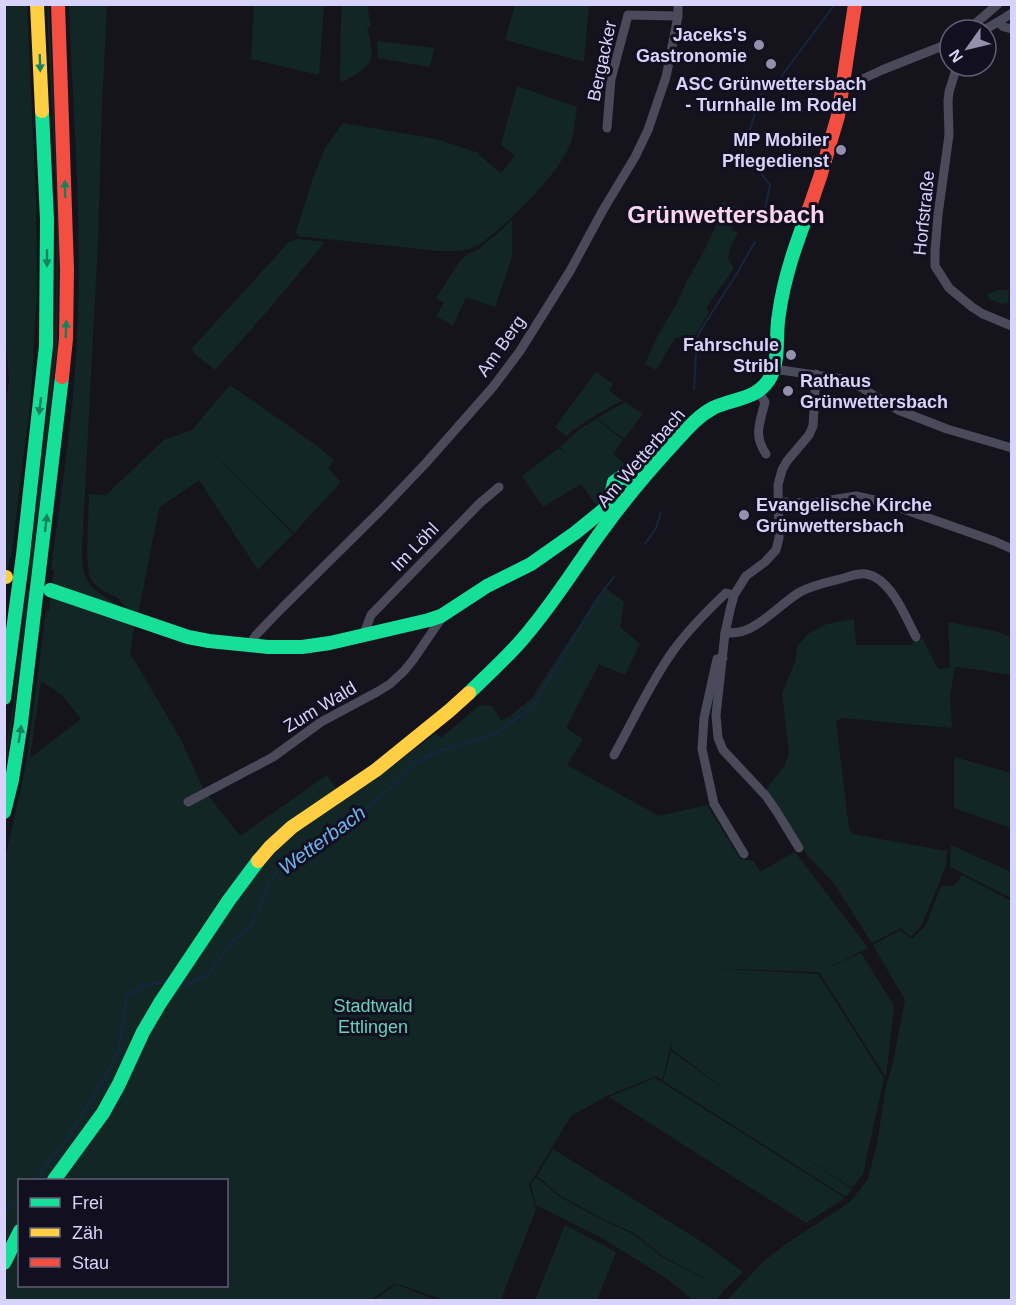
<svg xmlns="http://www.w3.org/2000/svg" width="1016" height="1305" viewBox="0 0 1016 1305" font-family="Helvetica,sans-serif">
  <rect width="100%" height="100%" fill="#15141c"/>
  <g fill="#132626" fill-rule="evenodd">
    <path d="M49,4L59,236L57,352L31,578L28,577L55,344L56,298L57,213L48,32L47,5Z"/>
    <path d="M4,5H27L36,201L37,289L31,396L11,558L9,559L8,572L4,571V419L9,380L4,320Z"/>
    <path d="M69,5H107L102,105L98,241L83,528C83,546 77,575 94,589C100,594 107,598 114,603L115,606L52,584L54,570L51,569C61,492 74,415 77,338C83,227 73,115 69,5Z"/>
    <path d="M254,5H324L319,75L251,59Z"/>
    <path d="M342,5H367L371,26L367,28C377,62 373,64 343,82L340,80L341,19Z"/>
    <path d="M581,5H589L584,62L505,40L515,5Z"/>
    <path d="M377,41L434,48L430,67L378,58Z"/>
    <path d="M517,86L577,107C575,117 575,128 572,139C564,170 506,226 479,245C466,252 453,251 439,251L298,236L296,232L313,178L325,148L343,123L436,139L479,153V155L501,173L515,156L501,145Z"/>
    <path d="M722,202L737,207L731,230L738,233L730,248L728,259L734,268L706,308L709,312L694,338H675L656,370L645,364L657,337L676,305L687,281L705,249L721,216Z"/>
    <path d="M512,220V257L495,307L466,297L453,326L436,316L444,303L436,298L460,261L468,254L476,251L498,233Z"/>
    <path d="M298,239L325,242L269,309L215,370L194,353L192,349L194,346L289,242Z"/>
    <path d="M999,290H1009L1008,303L1001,304L989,299L988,294Z"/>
    <path d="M596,372L613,384L609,390L622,401C602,411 583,422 566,436L555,427Z"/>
    <path d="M230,385L316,445L334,460L328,468L341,482L294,533L193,432L293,534L258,570L199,480L159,508L138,615L128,611L118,598L105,592L94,584L89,575L87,551L89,494L106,495L164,440L192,430Z"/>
    <path d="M625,402L643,414L624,439L597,418Z"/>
    <path d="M597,419L623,440L613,454L626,465L624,471L612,475C606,487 607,498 599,509L581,484L543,507L522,476L559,448L567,454L560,447L582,427L589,432L583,427Z"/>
    <path d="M604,587L624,602L620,627L640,644L625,675L599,664L566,728L583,739L567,765L659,816L707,805L740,859L754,861L760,872L795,852L868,948L820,972L861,953L894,1006L886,1077L819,972L706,968L818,974L884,1078L863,1174L852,1188L773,1137L852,1189L846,1197L663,1081L671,1051L738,1099L671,1049L674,1033L662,1080L656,1076L607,1096L571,1116L529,1185L536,1209L517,1259H512L516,1260L501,1300H444L395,1283L371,1300H5V859L26,764L46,611H49L51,596L135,622L130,653L180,738L204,790L240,836L327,775L343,798L373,780L435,734L441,738L480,705L492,706L501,721L509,716L521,725L510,716L531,699ZM41,681L62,695L81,719L30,758ZM20,1180H226V1286H20Z"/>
    <path d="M27,590H30L11,730L5,770V756L13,704Z"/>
    <path d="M854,619L856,645H913V642L923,639L938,669L950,668L948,622L995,631L1011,637V675L958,667H955L950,695L952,728L843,718L836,721L849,829L853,834L947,851L946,866L921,926L911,937L901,928L872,943L833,882L807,855L779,807L765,791L785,765L789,753L782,693L795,662L797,647L809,633L827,624Z"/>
    <path d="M954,757L1011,773V828L954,808Z"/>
    <path d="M951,845L1011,872V898L950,867Z"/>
    <path d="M962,875L1011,901V1300H727L764,1261L786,1244L850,1202L868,1179L877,1144L886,1087L893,1062L905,1000L873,945L900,930L912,939L926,925L941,886H954Z"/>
    <path d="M655,1078L845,1198L806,1223L609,1097Z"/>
    <path d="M553,1149L702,1242L743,1272L725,1289L716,1300H693L666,1278L602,1238L536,1205L531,1185L536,1177L560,1197L604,1221L633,1234L662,1257L725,1289L663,1256L634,1233L605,1220L561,1196L537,1176Z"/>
    <path d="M565,1225L616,1252L597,1300H535Z"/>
    <path d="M396,1284L435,1300H374Z"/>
  </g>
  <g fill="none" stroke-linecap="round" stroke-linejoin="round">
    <g stroke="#152640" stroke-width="2">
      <path d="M764,214L770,185L747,155L745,145L761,94L768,87L778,81L835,4"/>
      <path d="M694,389L697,338L702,328L736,275L755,242"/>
      <path d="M645,544L656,528L661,512"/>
      <path d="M179,985L189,984L209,974L232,941L250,927L262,902L267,887L275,874L291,862L310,854L359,813L391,788L415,763L436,752L499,732L533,706L597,599L614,577"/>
      <path d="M35,1180L69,1135L103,1081L119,1049L127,996C141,985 149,981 168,984"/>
      <path d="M4,1213L20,1198"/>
    </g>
    <g stroke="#4a4a5b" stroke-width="9">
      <path d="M998,22L1004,27L1012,29"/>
      <path d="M968,30L998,4"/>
      <path d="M984,30L998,22L1012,13"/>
      <path d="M957,66L949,92L948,101L949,135L938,215L935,251V266L949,288L972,307L983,314L1012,326"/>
      <path d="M844,82L852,84L882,70L950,43"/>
      <path d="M607,128L611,79L628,15L678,16"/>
      <path d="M774,369L849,380L898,410L947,429L1012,448"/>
      <path d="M758,391L765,402C760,423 753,435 766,454"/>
      <path d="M778,502L812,503L856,496L883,502L994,541L1012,549"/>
      <path d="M725,633C731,633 738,633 743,631C761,626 783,602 800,592C813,585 829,582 844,578C851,576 858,573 866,574C891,578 906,618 916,637"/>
      <path d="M363,636L371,615L480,503L499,487"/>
      <path d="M249,645L256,635L282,608L383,508L425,464L493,387L520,351L570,271L603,210L635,157L648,130L666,77L678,16V4"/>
      <path d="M723,658L717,659L704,718L702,749L714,804L744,854"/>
      <path d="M614,755C633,721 650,683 673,651C688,630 707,611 726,593L734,595"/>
      <path d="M188,802L273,757L321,722L377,692L390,684L404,671L413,660L443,616"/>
      <path d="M799,848L777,812L766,796L723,750L718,738L716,715L725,633L730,610L734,595L746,576L765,562L776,550L779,538L778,485L782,470L787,461L809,435L813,426L816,374"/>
    </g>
    <g stroke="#16e098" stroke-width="14">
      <path d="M50,590L188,637L209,641L268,647H302L330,643L429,620L441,616L487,586L531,564L575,533L607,507L609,504L614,482L623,476L637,484"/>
      <path d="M469,693C488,674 509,656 526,635C556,600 579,561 606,525C628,495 651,468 676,441C687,429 698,416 713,408C733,398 759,400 771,376C780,357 775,335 779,314C784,277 796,244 809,209"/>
      <path d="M4,698L23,555L46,346L47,220L42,111"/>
      <path d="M4,812L12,780L21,723L62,377"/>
      <path d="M54,1180L103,1113L119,1084L143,1032L160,1003L229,900L258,861"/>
      <path d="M4,1263L20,1231"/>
    </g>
    <g stroke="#ffcf43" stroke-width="14">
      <path d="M37,4L42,111"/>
      <path d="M4,577H6"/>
      <path d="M258,861L270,847L292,827L376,770L449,711L469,693"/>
    </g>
    <g stroke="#f24e42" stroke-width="14">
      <path d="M58,4L67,269L66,339L62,377"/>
      <path d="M809,209L820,177L838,116L855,4"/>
    </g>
  </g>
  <defs><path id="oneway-solid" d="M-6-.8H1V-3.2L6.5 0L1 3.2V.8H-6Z" transform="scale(1.5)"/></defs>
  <g fill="#148262">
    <use href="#oneway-solid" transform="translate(40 63) rotate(88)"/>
    <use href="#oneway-solid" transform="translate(65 189) rotate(-91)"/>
    <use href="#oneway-solid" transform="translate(47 258) rotate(90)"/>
    <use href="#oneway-solid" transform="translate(66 329) rotate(-88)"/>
    <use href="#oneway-solid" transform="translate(40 406) rotate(97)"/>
    <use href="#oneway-solid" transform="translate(46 523) rotate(-83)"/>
    <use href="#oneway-solid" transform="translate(20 734) rotate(-81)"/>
  </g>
  <g fill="#9390ac" stroke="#121020" stroke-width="2">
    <circle cx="759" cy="45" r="6"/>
    <circle cx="771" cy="64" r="6"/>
    <circle cx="841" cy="150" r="6"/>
    <circle cx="791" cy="355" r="6"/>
    <circle cx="788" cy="391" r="6"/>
    <circle cx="744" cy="515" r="6"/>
  </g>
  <g text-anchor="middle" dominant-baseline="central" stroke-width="6" stroke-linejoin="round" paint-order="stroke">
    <g font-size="18" font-weight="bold" fill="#d7d3fa" stroke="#121020" text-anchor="end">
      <text x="747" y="35">Jaceks's<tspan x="747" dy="21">Gastronomie</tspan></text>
      <text x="771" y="84" text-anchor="middle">ASC Grünwettersbach<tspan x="771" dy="21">- Turnhalle Im Rodel</tspan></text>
      <text x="829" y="140">MP Mobiler<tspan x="829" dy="21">Pflegedienst</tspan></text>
      <text x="779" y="345">Fahrschule<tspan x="779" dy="21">Stribl</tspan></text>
      <text x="800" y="381" text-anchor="start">Rathaus<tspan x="800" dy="21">Grünwettersbach</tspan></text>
      <text x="756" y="505" text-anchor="start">Evangelische Kirche<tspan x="756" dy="21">Grünwettersbach</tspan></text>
    </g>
    <g font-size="18" fill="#d7d3fa" stroke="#121020">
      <text transform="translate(602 61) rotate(-78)">Bergacker</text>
      <text transform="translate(924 213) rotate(-84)">Horfstraße</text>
      <text transform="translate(501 346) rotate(-55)">Am Berg</text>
      <text transform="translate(641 458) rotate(-49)">Am Wetterbach</text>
      <text transform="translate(415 547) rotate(-46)">Im Löhl</text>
      <text transform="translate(320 707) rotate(-31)">Zum Wald</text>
    </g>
    <g font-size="18" fill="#68d1b5" stroke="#121020">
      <text x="373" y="1006">Stadtwald<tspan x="373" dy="21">Ettlingen</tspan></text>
    </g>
    <g font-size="20" font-style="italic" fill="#6db5ee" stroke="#121020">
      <text transform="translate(322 840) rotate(-36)">Wetterbach</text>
    </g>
    <g font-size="24" font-weight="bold" fill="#fad5ee" stroke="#121020">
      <text x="726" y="214">Grünwettersbach</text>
    </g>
  </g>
  <rect width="1016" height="1305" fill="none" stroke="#d7d3fa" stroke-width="12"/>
  <rect x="18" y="1179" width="210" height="108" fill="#121020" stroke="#615e77" stroke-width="1.5"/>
  <rect x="30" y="1198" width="30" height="9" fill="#16e098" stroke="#615e77" stroke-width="1.5"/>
  <text x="72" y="1209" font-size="18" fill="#d7d3fa">Frei</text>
  <rect x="30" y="1228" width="30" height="9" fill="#ffcf43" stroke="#615e77" stroke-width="1.5"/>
  <text x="72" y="1239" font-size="18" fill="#d7d3fa">Zäh</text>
  <rect x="30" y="1258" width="30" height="9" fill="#f24e42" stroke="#615e77" stroke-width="1.5"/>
  <text x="72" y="1269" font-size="18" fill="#d7d3fa">Stau</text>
  <g transform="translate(968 48) rotate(236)"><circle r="28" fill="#121020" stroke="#615e77" stroke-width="1.5"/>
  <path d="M0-4.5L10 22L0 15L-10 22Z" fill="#9390ac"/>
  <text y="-9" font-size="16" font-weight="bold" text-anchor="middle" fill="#d7d3fa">N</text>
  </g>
</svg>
